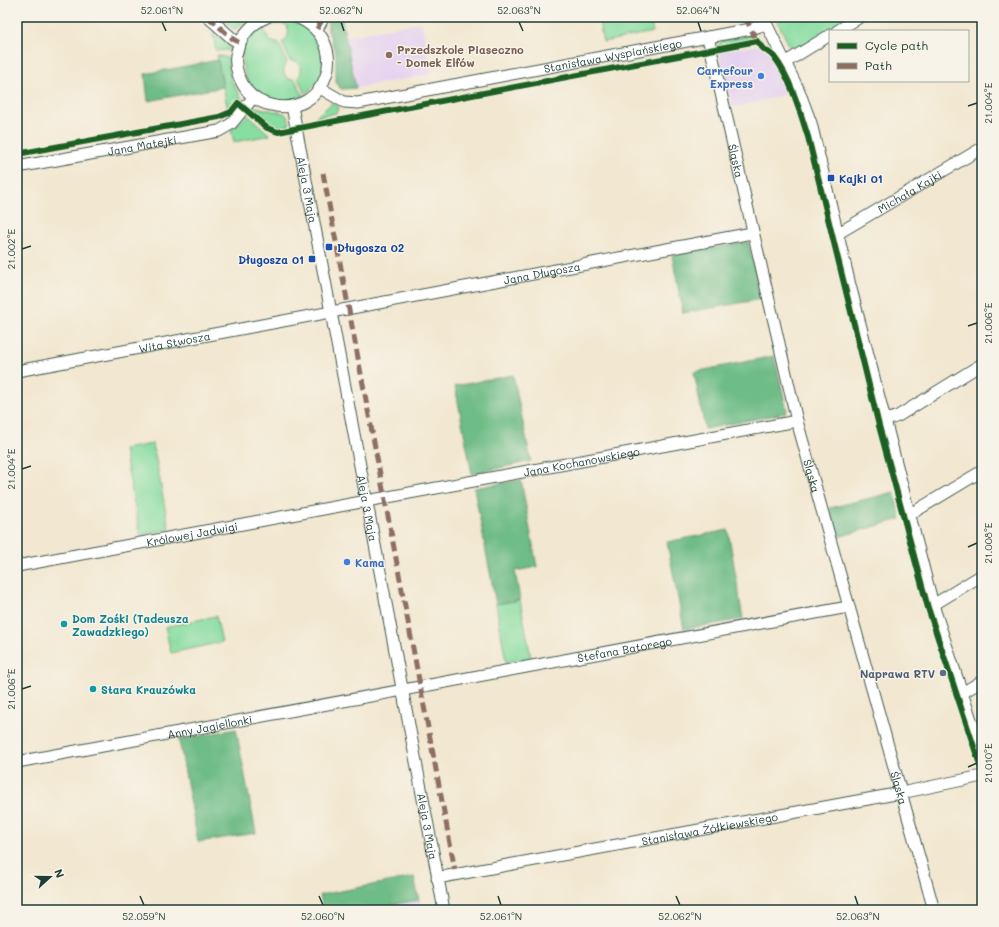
<svg xmlns="http://www.w3.org/2000/svg" width="999" height="927" viewBox="0 0 999 927" font-family="Mali,sans-serif">
  <rect width="100%" height="100%" fill="#f7f3e8"/>
  <filter id="ink" filterUnits="userSpaceOnUse"><feTurbulence type="fractalNoise" baseFrequency=".025" numOctaves="2"/><feDisplacementMap in="SourceGraphic" scale="8" xChannelSelector="R" yChannelSelector="G"/><feConvolveMatrix kernelMatrix="1 2 1 2 8 2 1 2 1" color-interpolation-filters="sRGB"/></filter>
  <filter id="wash" filterUnits="userSpaceOnUse"><feTurbulence type="fractalNoise" baseFrequency=".012" numOctaves="4" result="noise"/><feDisplacementMap in="SourceGraphic" scale="16" xChannelSelector="R" yChannelSelector="G"/><feGaussianBlur stdDeviation="0.9" result="paint"/><feColorMatrix in="noise" values="0 0 0 0 0 0 0 0 0 0 0 0 0 0 0 0 0 1.4 0 .05"/><feComposite in="paint" operator="in"/></filter>
  <g filter="url(#wash)">
    <rect width="100%" height="100%" fill="#f2e7d0"/>
    <g fill="#e6d2f0">
      <path d="M421,22L432,74L356,88L346,37Z"/>
      <path d="M758,46L770,53L779,65L791,93L732,108L719,51Z"/>
      <path d="M419,900L420,910H390V905Z"/>
    </g>
    <g fill="#88dda0" stroke="#548d6a">
      <path d="M227,17H250L234,30L227,23Z"/>
      <path d="M598,17H650L653,32L603,42Z"/>
      <path d="M775,17H852L798,51H792Z"/>
      <path d="M274,20C279,20 285,19 290,20C313,24 330,53 321,75C318,83 312,89 305,94L298,78L301,73V66L296,61H290L282,43C289,38 290,31 286,24C278,24 270,23 264,30L270,41L279,44L287,62L284,67V74L289,79H295L303,96C294,99 285,102 275,101C241,94 230,45 260,26C264,23 270,22 274,20Z"/>
      <path d="M213,33L228,43L230,50L216,51Z"/>
      <path d="M751,35L752,40L716,47L723,40Z"/>
      <path d="M217,55L228,58C230,65 228,73 232,81C235,89 241,93 242,102L229,116Z"/>
      <path d="M332,103L339,107L336,113L315,118Z"/>
      <path d="M255,107L284,113L288,117L290,125L271,128L252,109Z"/>
      <path d="M249,116L270,135L234,142L231,129C239,126 242,118 249,116Z"/>
      <path d="M153,444L169,529L140,535L124,449Z"/>
      <path d="M520,600L531,658L506,662L496,604Z"/>
      <path d="M216,616L222,642L171,653L165,627Z"/>
    </g>
    <g fill="#6ebc86" stroke="#467c5d">
      <path d="M331,17H341L356,88L341,89L336,83V54L328,30V22Z"/>
      <path d="M218,60L223,87L148,101L145,74Z"/>
      <path d="M748,242L762,299L683,313L672,255Z"/>
      <path d="M774,356L787,411L785,413L705,429L694,372Z"/>
      <path d="M513,375L531,461L472,474L455,386Z"/>
      <path d="M521,480L537,567L515,571L520,600L496,604L474,488Z"/>
      <path d="M894,492L901,519L838,537L830,508Z"/>
      <path d="M728,530L743,619L684,629L667,542Z"/>
      <path d="M236,729L256,833L198,842L179,740Z"/>
      <path d="M414,877L419,900L390,905V910H323L320,895Z"/>
    </g>
  </g>
  <g filter="url(#ink)">
    <g fill="none" stroke-linecap="round" stroke-linejoin="round">
      <defs>
        <g id="street">
          <path d="M208,17L233,39L240,43"/>
          <path d="M267,17C250,24 240,37 236,55C234,68 240,82 248,92C254,99 262,103 271,105C327,119 354,40 296,17"/>
          <path d="M763,17L799,91L811,123L850,285L933,605L982,753"/>
          <path d="M317,29L324,17"/>
          <path d="M837,31L860,17"/>
          <path id="s1" d="M708,37L797,421L934,910"/>
          <path d="M786,62L830,35"/>
          <path id="s2" d="M320,88L344,102L358,103L751,29L766,24"/>
          <path id="s3" d="M292,106L444,910"/>
          <path id="s4" d="M17,167L219,131L231,124L253,98"/>
          <path id="s5" d="M837,234L982,148"/>
          <path id="s6" d="M17,371L752,233"/>
          <path d="M884,421L898,416L982,364"/>
          <path d="M909,515L982,471"/>
          <path id="s7" d="M17,566L797,421"/>
          <path d="M933,605L982,575"/>
          <path d="M962,693L982,681"/>
          <path id="s8" d="M17,762L848,607"/>
          <path id="s9" d="M437,878L901,793L982,776"/>
        </g>
      </defs>
      <use href="#street" stroke="#3f564b" stroke-width="13"/>
      <use href="#street" stroke="#fff" stroke-width="11"/>
      <g stroke="#8d6e63" stroke-width="5" stroke-dasharray="10 5" stroke-linecap="butt">
        <path d="M208,17L233,39L240,43"/>
        <path d="M745,17L757,41"/>
        <path d="M317,29L324,17"/>
        <path d="M323,173L455,870"/>
      </g>
      <defs>
        <path id="cycleway" d="M17,154L219,117L231,112L238,103L267,128L278,132L757,41C761,50 770,51 775,58C791,79 800,112 808,137L879,426L928,608L982,771"/>
      </defs>
      <use href="#cycleway" stroke="#f7f3e8" stroke-width="8"/>
      <use href="#cycleway" stroke="#1b5e20" stroke-width="6"/>
    </g>
  </g>
  <path fill="none" stroke="#1f3d34" stroke-width="1.5" d="M162,22L166,31M341,22L344,31M519,22L523,31M698,22L701,31M968,106L977,103M22,249L31,246M968,326L977,323M22,469L31,466M968,547L977,543M22,689L31,686M968,767L977,763M140,896L144,905M319,896L323,905M498,896L501,905M676,896L680,905M855,896L858,905"/>
  <circle fill="#8d6e63" stroke="#f7f3e8" stroke-width="1.5" cx="389" cy="55" r="4"/>
  <g fill="#3f7fe0" stroke="#f7f3e8" stroke-width="1.5">
    <circle cx="761" cy="76" r="4"/>
    <circle cx="347" cy="562" r="4"/>
  </g>
  <g fill="#1a4fb4" stroke="#f7f3e8" stroke-width="1.5">
    <rect x="827" y="174" width="8" height="8" rx="2"/>
    <rect x="325" y="243" width="8" height="8" rx="2"/>
    <rect x="308" y="255" width="8" height="8" rx="2"/>
  </g>
  <g fill="#0f9aa8" stroke="#f7f3e8" stroke-width="1.5">
    <circle cx="64" cy="624" r="4"/>
    <circle cx="93" cy="689" r="4"/>
  </g>
  <circle fill="#5c6f8a" stroke="#f7f3e8" stroke-width="1.5" cx="943" cy="673" r="4"/>
  <g text-anchor="middle" dominant-baseline="central" stroke-width="3" stroke-linejoin="round" paint-order="stroke">
    <g font-size="11" font-weight="bold" fill="#785e54" stroke="#f7f3e8" text-anchor="start">
      <text x="397" y="49">Przedszkole Piaseczno<tspan x="397" dy="13">- Domek Elfów</tspan></text>
    </g>
    <g font-size="11" fill="#1f3d34" stroke="#f7f3e8">
      <text stroke="none"><textPath href="#s2" startOffset="301">Stanisława Wyspiańskiego</textPath></text>
      <text stroke="none"><textPath href="#s4" startOffset="127">Jana Matejki</textPath></text>
      <text stroke="none"><textPath href="#s1" startOffset="127">Śląska</textPath></text>
      <text stroke="none"><textPath href="#s3" startOffset="85">Aleja 3 Maja</textPath></text>
      <text stroke="none"><textPath href="#s5" startOffset="84">Michała Kajki</textPath></text>
      <text stroke="none"><textPath href="#s6" startOffset="534">Jana Długosza</textPath></text>
      <text stroke="none"><textPath href="#s6" startOffset="160">Wita Stwosza</textPath></text>
      <text stroke="none"><textPath href="#s7" startOffset="574">Jana Kochanowskiego</textPath></text>
      <text stroke="none"><textPath href="#s1" startOffset="451">Śląska</textPath></text>
      <text stroke="none"><textPath href="#s3" startOffset="409">Aleja 3 Maja</textPath></text>
      <text stroke="none"><textPath href="#s7" startOffset="178">Królowej Jadwigi</textPath></text>
      <text stroke="none"><textPath href="#s8" startOffset="618">Stefana Batorego</textPath></text>
      <text stroke="none"><textPath href="#s8" startOffset="196">Anny Jagiellonki</textPath></text>
      <text stroke="none"><textPath href="#s1" startOffset="775">Śląska</textPath></text>
      <text stroke="none"><textPath href="#s3" startOffset="733">Aleja 3 Maja</textPath></text>
      <text stroke="none"><textPath href="#s9" startOffset="277">Stanisława Żółkiewskiego</textPath></text>
    </g>
    <g font-size="11" font-weight="bold" fill="#366cbe" stroke="#f7f3e8" text-anchor="end">
      <text x="753" y="70">Carrefour<tspan x="753" dy="13">Express</tspan></text>
      <text x="355" y="562" text-anchor="start">Kama</text>
    </g>
    <g font-size="11" font-weight="bold" fill="#164399" stroke="#f7f3e8" text-anchor="start">
      <text x="839" y="178">Kajki 01</text>
      <text x="337" y="247">Długosza 02</text>
      <text x="304" y="259" text-anchor="end">Długosza 01</text>
    </g>
    <g font-size="11" font-weight="bold" fill="#0d838f" stroke="#f7f3e8" text-anchor="start">
      <text x="72" y="618">Dom Zośki (Tadeusza<tspan x="72" dy="13">Zawadzkiego)</tspan></text>
      <text x="101" y="689">Stara Krauzówka</text>
    </g>
    <g font-size="11" font-weight="bold" fill="#4e5e75" stroke="#f7f3e8" text-anchor="end">
      <text x="935" y="673">Naprawa RTV</text>
    </g>
  </g>
  <rect width="999" height="927" fill="none" stroke="#f7f3e8" stroke-width="44"/>
  <rect x="829" y="30" width="140" height="52" fill="#f7f3e8" stroke="#a1aaa0"/>
  <rect x="837" y="43" width="20" height="6" fill="#1b5e20" stroke="#a1aaa0"/>
  <text x="865" y="50" font-size="12" fill="#1f3d34">Cycle path</text>
  <rect x="837" y="63" width="20" height="6" fill="#8d6e63" stroke="#a1aaa0"/>
  <text x="865" y="70" font-size="12" fill="#1f3d34">Path</text>
  <g transform="translate(50 877) rotate(69)" stroke="#f7f3e8" stroke-width="3" paint-order="stroke">
  <path d="M0-3L7 15L0 10L-7 15Z" fill="#1f3d34"/>
  <text y="-6" font-size="11" font-weight="bold" text-anchor="middle" fill="#1f3d34">N</text>
  </g>
  <rect x="22" y="22" width="955" height="883" fill="none" stroke="#1f3d34" stroke-width="1.5"/>
  <g font-size="10" text-anchor="middle" fill="#1f3d34">
    <text x="162" y="14">52.061°N</text>
    <text x="341" y="14">52.062°N</text>
    <text x="519" y="14">52.063°N</text>
    <text x="698" y="14">52.064°N</text>
    <text transform="translate(988 103) rotate(-90)" y="4">21.004°E</text>
    <text transform="translate(11 249) rotate(-90)" y="4">21.002°E</text>
    <text transform="translate(988 323) rotate(-90)" y="4">21.006°E</text>
    <text transform="translate(11 469) rotate(-90)" y="4">21.004°E</text>
    <text transform="translate(988 543) rotate(-90)" y="4">21.008°E</text>
    <text transform="translate(11 689) rotate(-90)" y="4">21.006°E</text>
    <text transform="translate(988 763) rotate(-90)" y="4">21.010°E</text>
    <text x="144" y="920">52.059°N</text>
    <text x="323" y="920">52.060°N</text>
    <text x="501" y="920">52.061°N</text>
    <text x="680" y="920">52.062°N</text>
    <text x="858" y="920">52.063°N</text>
  </g>
</svg>
